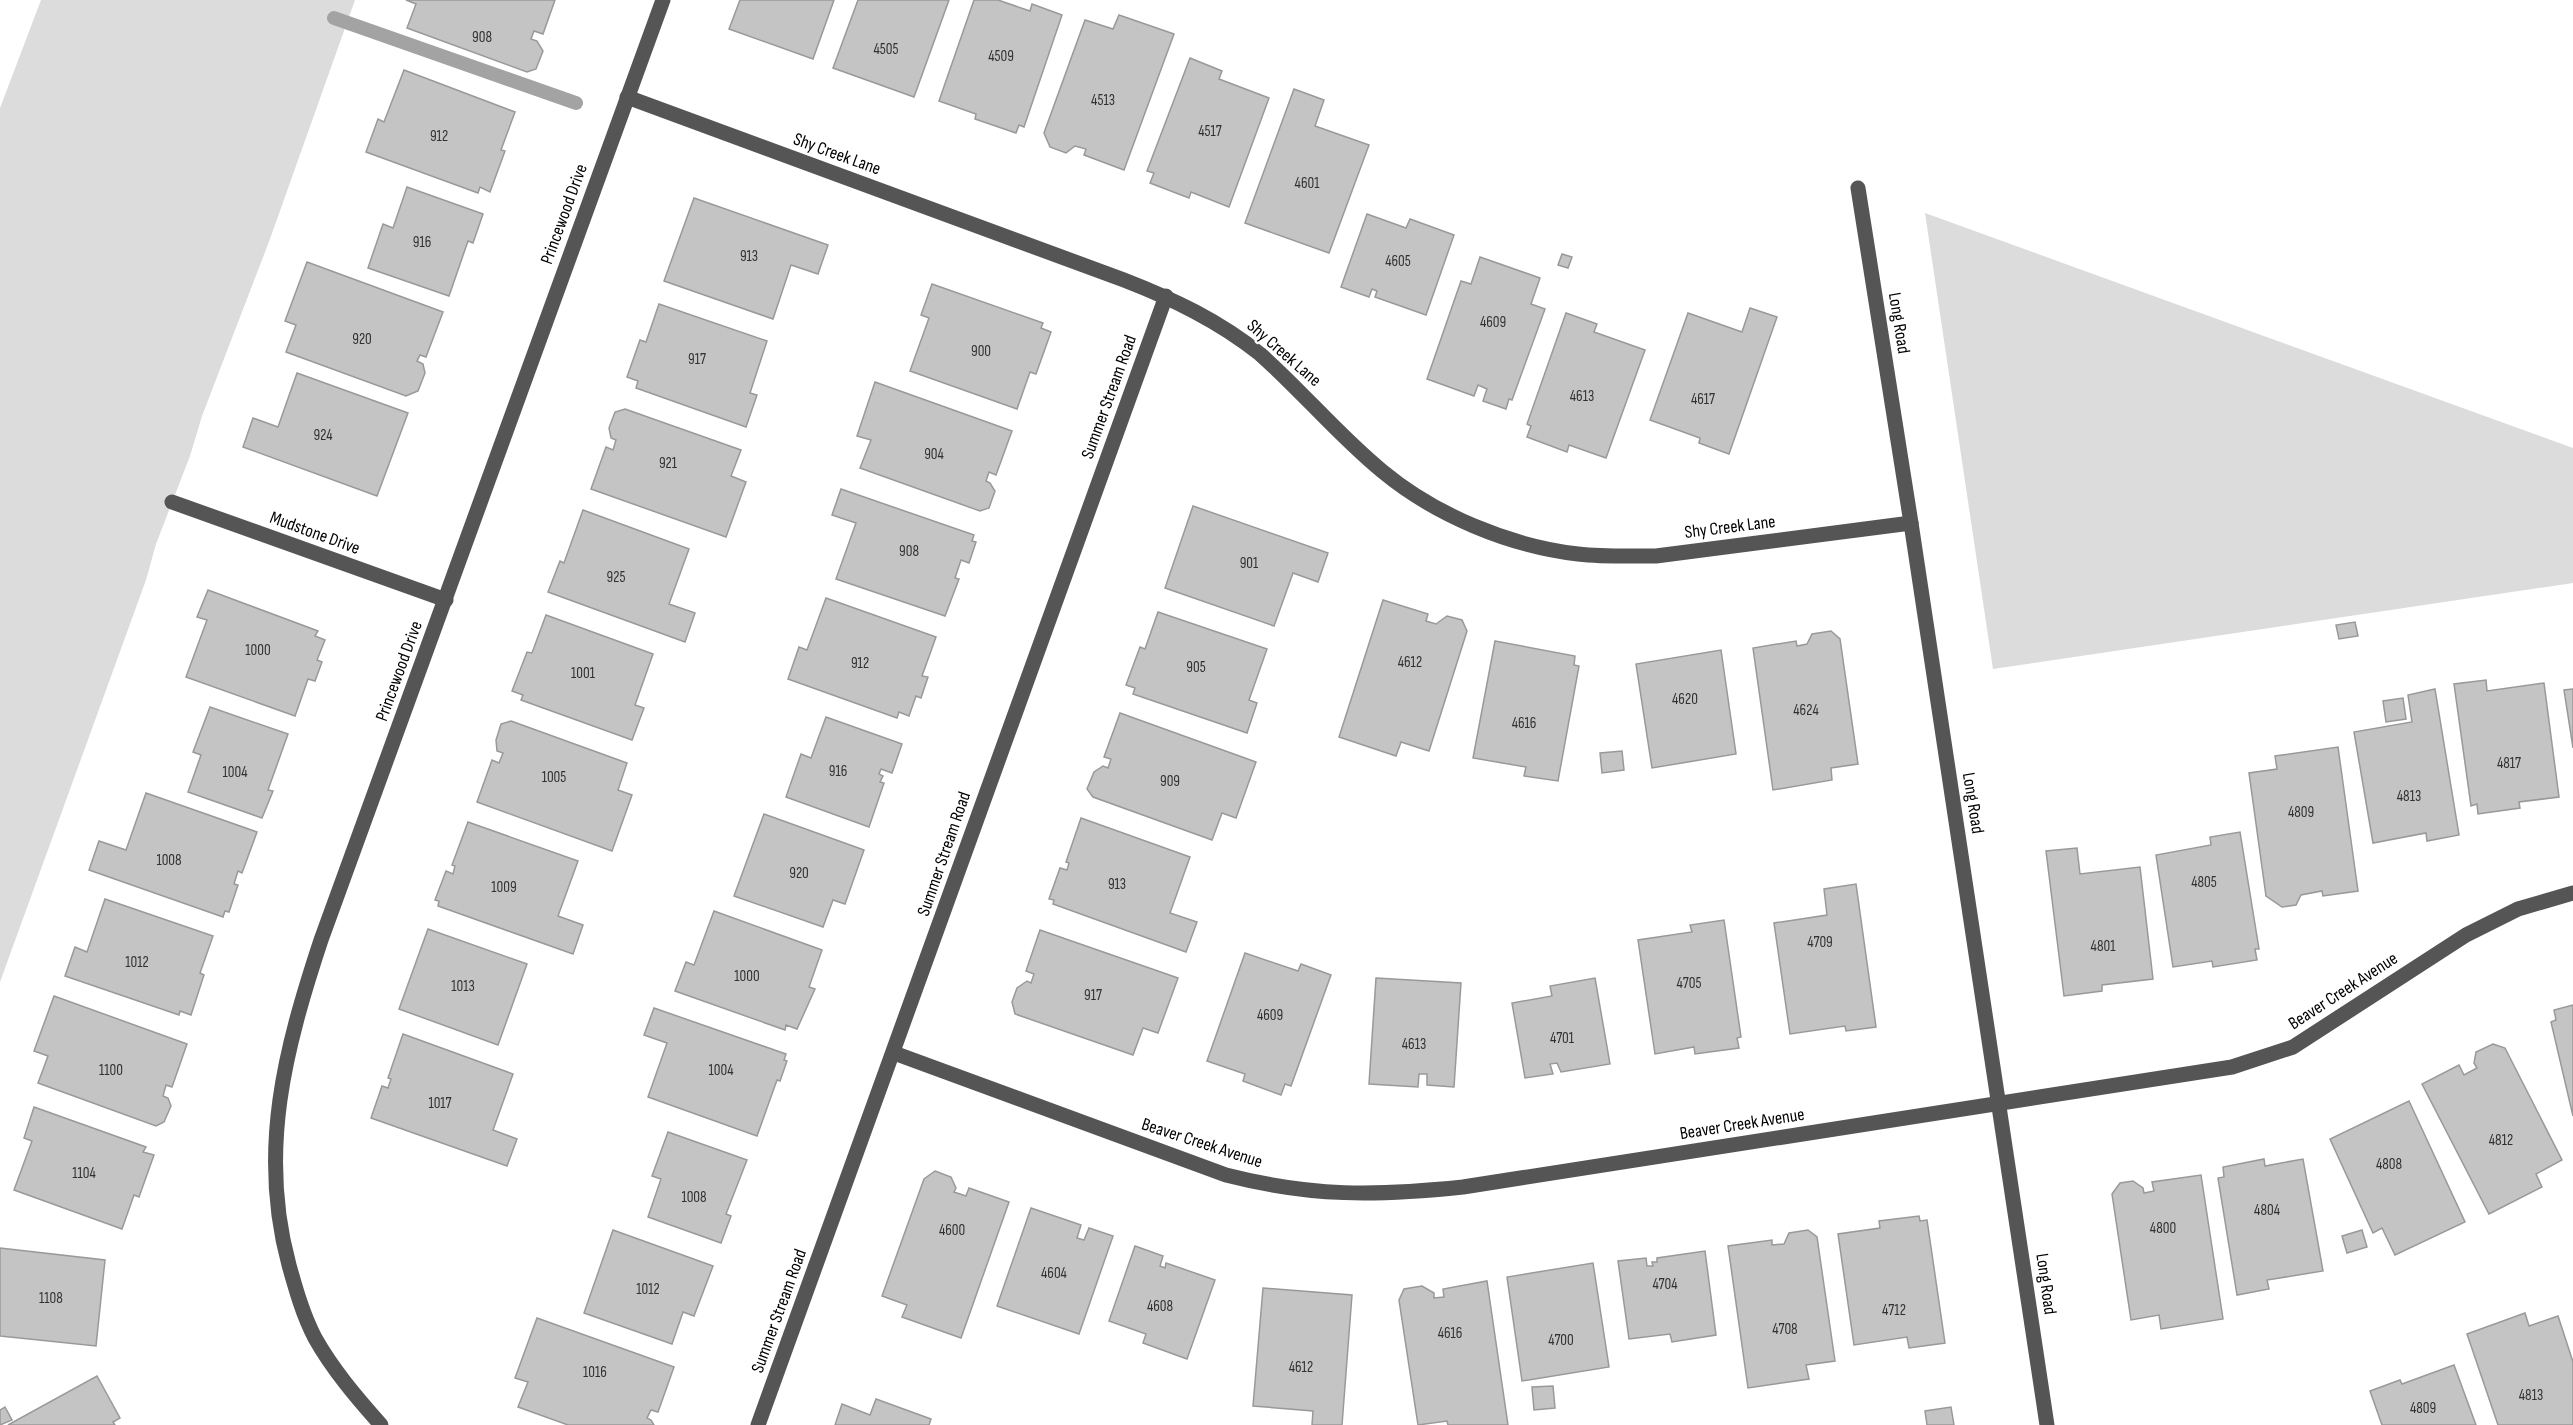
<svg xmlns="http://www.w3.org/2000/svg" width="2573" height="1425" viewBox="0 0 2573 1425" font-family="'Sofia Sans Condensed',sans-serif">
  <rect width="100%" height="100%" fill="#fff"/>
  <g fill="#dcdcdc">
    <path d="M41,0H355L270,239L202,416L190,456L156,544L146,580L0,982V108Z"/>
    <path d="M1925,213L2573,448V583L1993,669Z"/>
  </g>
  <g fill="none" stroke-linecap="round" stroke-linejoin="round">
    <path stroke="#a3a3a3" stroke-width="14" d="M334,18L576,103"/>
  </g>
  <g fill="#c4c4c4" stroke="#999" stroke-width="1.5">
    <path d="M406,0H555L543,34L534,31L531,39L537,41L543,51L536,69L527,72L407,28L416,4Z"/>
    <path d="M740,0H834L813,59L729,29Z"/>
    <path d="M858,0H949L914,97L833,68Z"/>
    <path d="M974,0H998L1030,11L1032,4L1062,15L1024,127L1019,125L1016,133L975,119L976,114L939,101Z"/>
    <path d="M1119,15L1174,34L1124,170L1084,155L1086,149L1075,146L1066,153L1050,147L1044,133L1085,20L1113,29Z"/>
    <path d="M1190,58L1222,71L1219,79L1269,98L1229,207L1191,192L1189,198L1150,183L1154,173L1147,171Z"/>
    <path d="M404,70L515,112L501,150L505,151L490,192L480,187L478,193L366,152L378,119L384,122Z"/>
    <path d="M1294,89L1324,100L1315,126L1369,145L1329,253L1245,223Z"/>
    <path d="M407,187L483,214L473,243L468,241L449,296L368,268L383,224L393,228Z"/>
    <path d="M694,198L828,245L818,274L791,265L773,319L664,281Z"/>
    <path d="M1367,214L1406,228L1410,219L1454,235L1426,315L1375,297L1377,291L1372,289L1369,297L1341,287Z"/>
    <path d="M1562,254L1572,257L1568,268L1558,265Z"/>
    <path d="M1480,257L1540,278L1531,304L1545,309L1512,400L1509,399L1506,409L1483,401L1487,389L1478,385L1474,396L1427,379L1461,281L1471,284Z"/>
    <path d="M307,262L443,312L426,357L420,355L417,361L423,364L425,373L418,391L406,396L286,352L296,325L285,321Z"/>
    <path d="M932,284L1043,323L1041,328L1051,332L1036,374L1030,372L1017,409L910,371L929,318L921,315Z"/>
    <path d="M659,304L767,341L750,393L757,395L746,427L636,388L638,381L627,377L640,340L646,342Z"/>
    <path d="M1750,308L1777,317L1729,454L1699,443L1700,438L1650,420L1688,313L1742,332Z"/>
    <path d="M1566,313L1597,324L1594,332L1645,350L1606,458L1569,445L1567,452L1527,437L1531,426L1527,424Z"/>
    <path d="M297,373L408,413L377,496L243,447L253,418L278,427Z"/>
    <path d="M875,382L1012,431L996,475L989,472L986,481L990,483L995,491L989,508L980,511L860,468L871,440L857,436Z"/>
    <path d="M625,409L741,450L731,476L746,482L726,537L591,489L606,447L613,450L616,440L611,438L609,428L615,412Z"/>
    <path d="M841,489L974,535L972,541L976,542L969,563L961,560L955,578L959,579L945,616L836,579L856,523L832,515Z"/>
    <path d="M1193,506L1328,553L1318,582L1293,573L1274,626L1165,588Z"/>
    <path d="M583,510L689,549L669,604L695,613L685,642L548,592L560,561L564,563Z"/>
    <path d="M208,590L318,631L315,636L325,640L317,660L322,662L315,681L308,679L295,716L186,677L207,620L197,617Z"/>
    <path d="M826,598L936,637L922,676L928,677L921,698L916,696L909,716L899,712L897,718L788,679L799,647L807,650Z"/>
    <path d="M1383,600L1428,614L1426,621L1436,624L1447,616L1462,620L1467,631L1429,751L1401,742L1396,756L1339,737Z"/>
    <path d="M1158,612L1267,649L1249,700L1257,703L1247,733L1133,694L1135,688L1126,685L1140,647L1145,649Z"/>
    <path d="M546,615L653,654L635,705L644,708L632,740L521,700L523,695L512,691L527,652L532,653Z"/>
    <path d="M2355,622L2358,636L2339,639L2336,625Z"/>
    <path d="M1831,631L1840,639L1858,764L1831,768L1832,780L1773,790L1753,648L1796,641L1797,646L1807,644L1812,634Z"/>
    <path d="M1495,641L1575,656L1574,665L1579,666L1558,781L1524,776L1526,767L1473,758Z"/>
    <path d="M1721,650L1736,754L1652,768L1636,664Z"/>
    <path d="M2486,680L2487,691L2544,683L2559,797L2519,802L2520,808L2478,814L2477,804L2471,806L2454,684Z"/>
    <path d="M2435,689L2459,835L2427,841L2426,833L2373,843L2354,732L2412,722L2408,695Z"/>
    <path d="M2573,689V748L2564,690Z"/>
    <path d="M2403,698L2406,719L2386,722L2383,701Z"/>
    <path d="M210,707L288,734L268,790L273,791L262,818L188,792L201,755L193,752Z"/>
    <path d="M1120,713L1256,762L1236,818L1222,813L1212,840L1093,797L1087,789L1094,772L1103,766L1108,768L1111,759L1104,757Z"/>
    <path d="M826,717L902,744L892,773L881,769L879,774L883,776L880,782L884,783L869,827L786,797L801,754L811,758Z"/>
    <path d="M511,721L627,763L618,790L632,795L612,851L477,802L492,760L499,763L503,753L497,751L496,740L501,724Z"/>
    <path d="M2338,747L2358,891L2323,896L2322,891L2301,895L2296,905L2282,907L2266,896L2249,773L2277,769L2275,756Z"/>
    <path d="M1622,751L1624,770L1602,773L1600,753Z"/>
    <path d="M146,793L257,832L242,873L238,871L234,884L238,885L229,912L225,911L223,917L89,870L99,841L126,850Z"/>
    <path d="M764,814L864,850L845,904L833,900L823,927L734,896Z"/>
    <path d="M1081,818L1190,857L1170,913L1197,922L1186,952L1053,904L1054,900L1049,899L1060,868L1067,870L1069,863L1066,862Z"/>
    <path d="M468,822L578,861L558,916L583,925L573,954L438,906L439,901L435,900L446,871L453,874L455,866L452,865Z"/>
    <path d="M2240,832L2259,949H2255L2257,960L2213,967L2212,961L2173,967L2156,855L2211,845L2210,837Z"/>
    <path d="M2077,848L2080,874L2140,867L2153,979L2102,985V991L2064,996L2046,851Z"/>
    <path d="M1856,884L1876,1027L1846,1031L1845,1026L1790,1034L1774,923L1827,915L1824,889Z"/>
    <path d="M105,899L213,936L200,973L204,975L191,1015L180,1011L179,1015L65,976L75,947L87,952Z"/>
    <path d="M714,911L822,950L809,987L815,989L797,1029L786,1025L785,1030L675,991L686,962L694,965Z"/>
    <path d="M1724,920L1741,1037L1737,1038L1739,1048L1695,1054L1694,1047L1655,1054L1638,940L1692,932L1690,925Z"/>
    <path d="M428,929L527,964L498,1045L399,1009Z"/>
    <path d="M1040,930L1178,978L1158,1033L1143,1028L1133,1055L1015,1014L1012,1002L1017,988L1027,981L1031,983L1034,974L1026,971Z"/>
    <path d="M1245,953L1298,971L1301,964L1331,975L1291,1086L1285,1084L1281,1095L1243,1081L1245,1074L1207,1061Z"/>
    <path d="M1376,978L1461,983L1454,1087L1427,1085V1074H1419L1418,1087L1369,1084Z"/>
    <path d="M1595,978L1610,1064L1561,1072L1557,1063L1550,1064L1553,1074L1525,1078L1512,1003L1552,996L1550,986Z"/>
    <path d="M54,996L187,1044L172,1087L166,1085L163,1096L168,1098L171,1106L164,1122L156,1126L38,1083L48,1056L34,1051Z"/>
    <path d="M2573,1005V1116L2551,1022L2556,1020L2554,1010Z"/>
    <path d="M654,1008L786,1054L784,1060L787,1061L780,1081L777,1080L757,1136L648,1097L667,1043L644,1035Z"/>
    <path d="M403,1034L513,1074L493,1130L517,1139L507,1166L371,1118L382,1086L388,1088L391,1079L388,1078Z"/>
    <path d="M2493,1044L2505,1048L2562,1160L2536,1174L2542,1187L2489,1214L2422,1084L2459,1065L2464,1075L2477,1068L2474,1063L2476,1052Z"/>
    <path d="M2409,1101L2465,1222L2395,1255L2382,1228L2373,1233L2330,1139Z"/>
    <path d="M34,1107L146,1147L143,1152L154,1155L139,1197L134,1195L122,1229L14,1190L32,1141L24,1138Z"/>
    <path d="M668,1132L747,1160L726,1214L731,1216L721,1243L648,1217L661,1179L652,1176Z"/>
    <path d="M2264,1159L2265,1166L2303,1159L2323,1271L2267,1280L2269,1289L2237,1295L2218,1178L2224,1177L2223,1167Z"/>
    <path d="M935,1171L951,1177L956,1188L954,1192L966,1196L969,1188L1009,1202L961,1338L902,1317L907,1305L882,1296L924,1179Z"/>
    <path d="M2201,1175L2223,1319L2161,1329L2159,1315L2131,1320L2112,1194L2120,1183L2133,1181L2143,1188L2144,1193L2154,1191L2152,1182Z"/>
    <path d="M1031,1208L1081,1225L1077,1238L1084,1240L1089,1228L1113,1236L1079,1334L997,1306Z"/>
    <path d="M1919,1216L1920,1221L1927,1220L1945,1343L1909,1348L1907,1337L1854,1345L1838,1234L1880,1228L1879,1221Z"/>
    <path d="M613,1230L713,1266L694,1316L683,1312L672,1344L584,1313Z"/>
    <path d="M1808,1230L1817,1237L1835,1361L1806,1365L1809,1379L1748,1388L1728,1246L1772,1240V1245L1784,1244L1789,1233Z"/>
    <path d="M2362,1230L2367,1247L2347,1253L2342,1236Z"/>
    <path d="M1135,1246L1163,1256L1160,1266L1165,1268L1166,1263L1215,1280L1187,1359L1143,1343L1146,1334L1109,1321Z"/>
    <path d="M0,1248L105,1260L96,1346L0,1336Z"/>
    <path d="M1705,1251L1716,1335L1672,1342L1670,1334L1629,1339L1618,1261L1646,1258L1647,1266H1653L1652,1262H1657V1258Z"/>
    <path d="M1593,1263L1609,1367L1522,1381L1507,1277Z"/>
    <path d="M1487,1281L1508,1425H1448L1447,1421L1418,1425L1399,1300L1404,1289L1422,1286L1434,1293V1298L1444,1297L1443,1289Z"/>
    <path d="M1263,1288L1352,1295L1342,1425H1312L1313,1411L1253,1406Z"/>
    <path d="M2525,1313L2529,1326L2558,1316L2573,1362V1425H2498L2467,1334Z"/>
    <path d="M537,1318L674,1367L658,1412L651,1410L647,1418L651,1420L654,1425H568L518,1407L528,1382L515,1378Z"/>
    <path d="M2454,1365L2476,1425H2382L2370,1391L2400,1380L2402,1384Z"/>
    <path d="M97,1376L120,1418L113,1422L115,1425H8Z"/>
    <path d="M1553,1386L1555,1408L1534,1410L1532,1387Z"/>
    <path d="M876,1399L931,1419L929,1425H835L842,1404L870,1415Z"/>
    <path d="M5,1407L12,1420L0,1425V1410Z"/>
    <path d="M1951,1407L1954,1425H1927L1925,1411Z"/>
  </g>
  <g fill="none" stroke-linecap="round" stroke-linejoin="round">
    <g stroke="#555" stroke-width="15">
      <path d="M627,97L1124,280C1173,299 1219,321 1260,354C1302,391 1338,435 1382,471C1435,515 1509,546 1578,554C1604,557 1630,556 1656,556L1911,523"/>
      <path d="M1858,188L1911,523L2047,1425"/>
      <path d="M172,502L446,600"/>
      <path d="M894,1053L1226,1175C1312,1197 1376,1196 1463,1187L2232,1067L2293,1047L2466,935L2518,909L2573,893"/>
      <path d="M381,1425C357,1398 333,1370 315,1338C303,1315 296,1290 289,1265C258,1151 285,1049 321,940L663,0"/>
      <path d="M758,1425L1166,296"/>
    </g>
  </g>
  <g text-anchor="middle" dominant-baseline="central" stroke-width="4.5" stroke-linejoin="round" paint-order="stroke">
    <g font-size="15" fill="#313131">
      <text x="482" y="37">908</text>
      <text x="886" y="49">4505</text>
      <text x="1001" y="56">4509</text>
      <text x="1103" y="100">4513</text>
      <text x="1210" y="131">4517</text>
      <text x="439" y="136">912</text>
      <text x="1307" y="183">4601</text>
      <text x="422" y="242">916</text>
      <text x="749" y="256">913</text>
      <text x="1398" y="261">4605</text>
      <text x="1493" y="322">4609</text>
      <text x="362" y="339">920</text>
      <text x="981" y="351">900</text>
      <text x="697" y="359">917</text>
      <text x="1582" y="396">4613</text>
      <text x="1703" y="399">4617</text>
      <text x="323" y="435">924</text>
      <text x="934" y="454">904</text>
      <text x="668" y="463">921</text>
      <text x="909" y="551">908</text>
      <text x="1249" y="563">901</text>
      <text x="616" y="577">925</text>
      <text x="258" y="650">1000</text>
      <text x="1410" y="662">4612</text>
      <text x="860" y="663">912</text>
      <text x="1196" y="667">905</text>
      <text x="583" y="673">1001</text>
      <text x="1685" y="699">4620</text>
      <text x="1806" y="710">4624</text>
      <text x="1524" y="723">4616</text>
      <text x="2509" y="763">4817</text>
      <text x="838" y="771">916</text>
      <text x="235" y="772">1004</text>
      <text x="554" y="777">1005</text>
      <text x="1170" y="781">909</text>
      <text x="2409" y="796">4813</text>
      <text x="2301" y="812">4809</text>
      <text x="169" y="860">1008</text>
      <text x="799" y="873">920</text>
      <text x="2204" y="882">4805</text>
      <text x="1117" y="884">913</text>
      <text x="504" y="887">1009</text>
      <text x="1820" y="942">4709</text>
      <text x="2103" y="946">4801</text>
      <text x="137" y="962">1012</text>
      <text x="747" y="976">1000</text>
      <text x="1689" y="983">4705</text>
      <text x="463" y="986">1013</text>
      <text x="1093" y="995">917</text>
      <text x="1270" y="1015">4609</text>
      <text x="1562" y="1038">4701</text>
      <text x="1414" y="1044">4613</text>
      <text x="111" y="1070">1100</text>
      <text x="721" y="1070">1004</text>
      <text x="440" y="1103">1017</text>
      <text x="2501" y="1140">4812</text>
      <text x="2389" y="1164">4808</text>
      <text x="84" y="1173">1104</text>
      <text x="694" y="1197">1008</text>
      <text x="2267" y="1210">4804</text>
      <text x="2163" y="1228">4800</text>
      <text x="952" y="1230">4600</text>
      <text x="1054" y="1273">4604</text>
      <text x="1665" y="1284">4704</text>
      <text x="648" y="1289">1012</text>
      <text x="51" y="1298">1108</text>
      <text x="1160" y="1306">4608</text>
      <text x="1894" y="1310">4712</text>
      <text x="1785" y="1329">4708</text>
      <text x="1450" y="1333">4616</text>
      <text x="1561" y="1340">4700</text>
      <text x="1301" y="1367">4612</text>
      <text x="595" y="1372">1016</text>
      <text x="2531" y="1395">4813</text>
      <text x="2423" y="1408">4809</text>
    </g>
    <g font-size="18" fill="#000" stroke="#fff">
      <text transform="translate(837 154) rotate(20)">Shy Creek Lane</text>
      <text transform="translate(564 214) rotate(-70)">Princewood Drive</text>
      <text transform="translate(1899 323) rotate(81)">Long Road</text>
      <text transform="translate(1284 353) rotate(41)">Shy Creek Lane</text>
      <text transform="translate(1109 397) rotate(-70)">Summer Stream Road</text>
      <text transform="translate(1730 527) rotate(-7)">Shy Creek Lane</text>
      <text transform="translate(315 533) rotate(20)">Mudstone Drive</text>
      <text transform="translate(399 671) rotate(-70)">Princewood Drive</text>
      <text transform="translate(1973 803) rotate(81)">Long Road</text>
      <text transform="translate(944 854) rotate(-71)">Summer Stream Road</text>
      <text transform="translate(2343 991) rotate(-33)">Beaver Creek Avenue</text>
      <text transform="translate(1742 1124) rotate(-9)">Beaver Creek Avenue</text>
      <text transform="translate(1202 1143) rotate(18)">Beaver Creek Avenue</text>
      <text transform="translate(2046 1284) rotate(82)">Long Road</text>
      <text transform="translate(779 1311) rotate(-70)">Summer Stream Road</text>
    </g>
  </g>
</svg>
